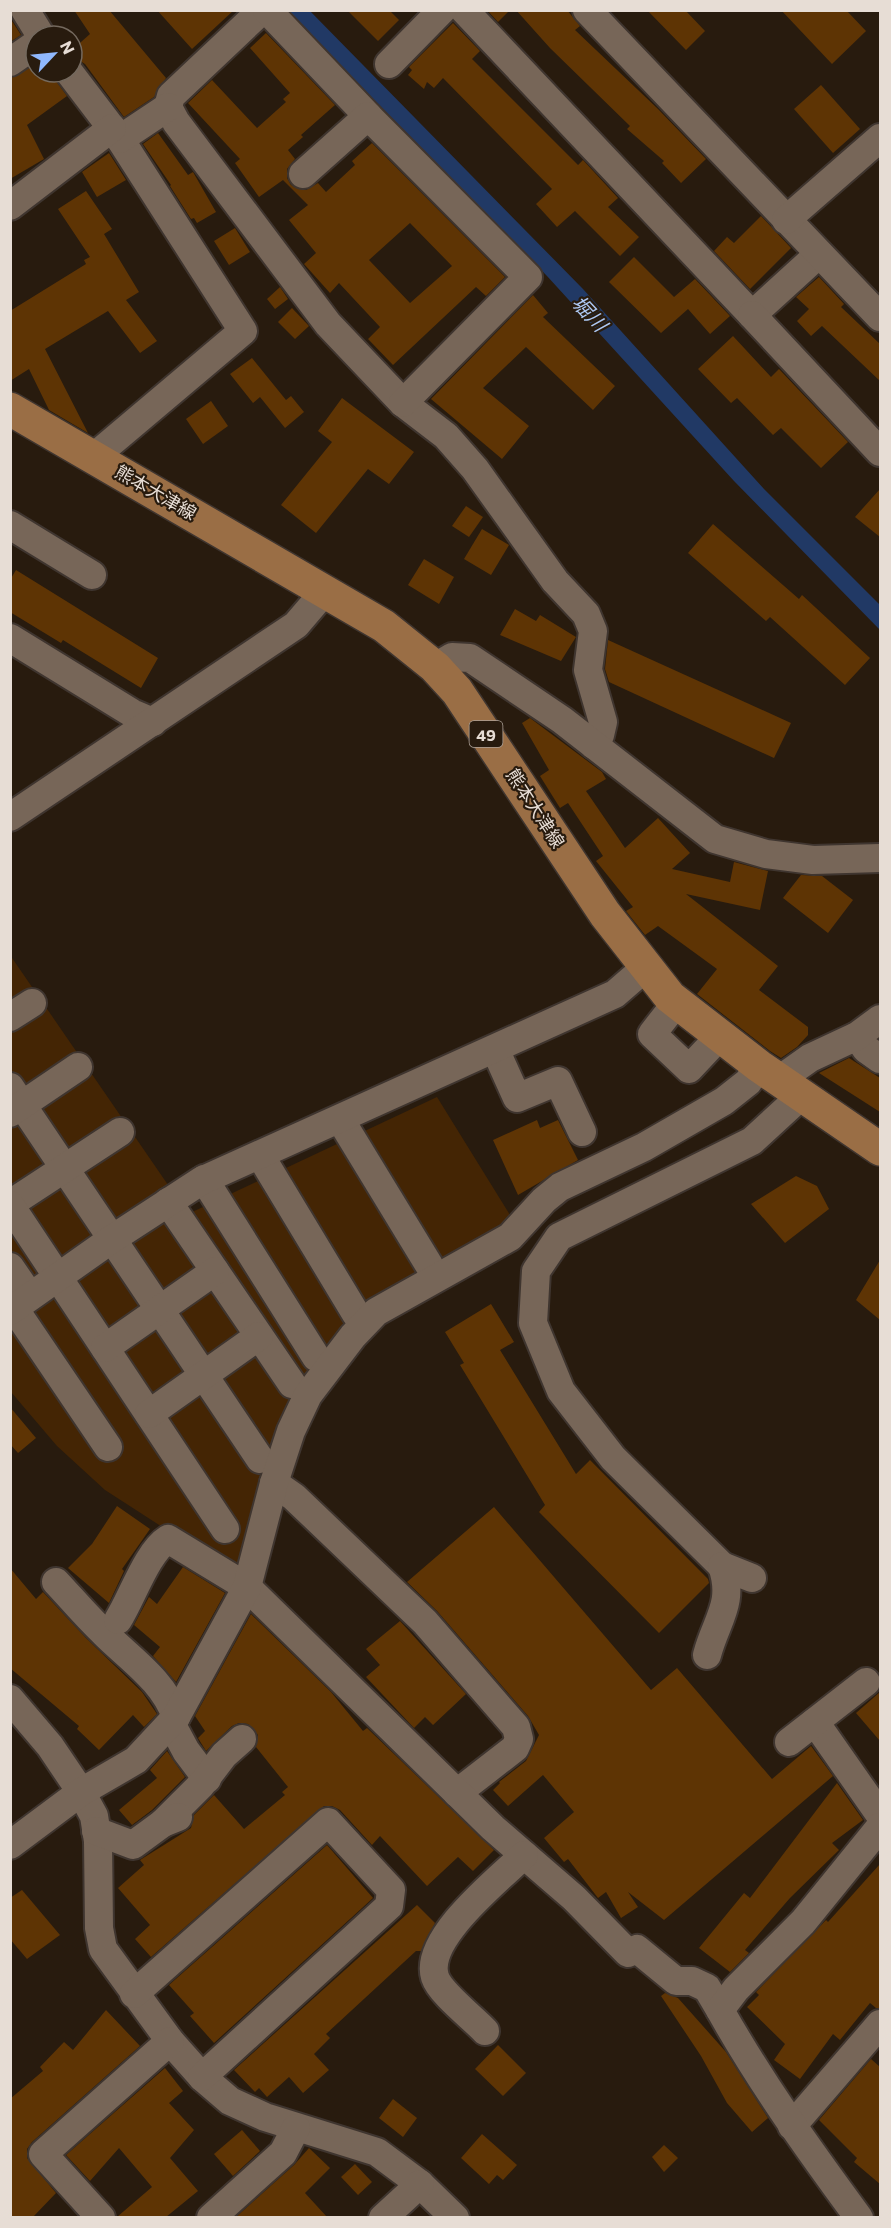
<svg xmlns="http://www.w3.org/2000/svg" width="891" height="2228" viewBox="0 0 891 2228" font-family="Commissioner,'Noto Sans JP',sans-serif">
  <rect width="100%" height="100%" fill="#281b0e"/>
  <path fill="#442504" d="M10,955L188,1214L437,1097L515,1223L299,1388L242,1557L236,1564L227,1567L218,1563L105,1490L57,1446L11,1392Z"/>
  <path fill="#213965" d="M287,11H310L583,289L764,489L880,605V630L734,481L547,276Z"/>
  <g fill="#5e3404" fill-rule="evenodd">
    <path d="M74,10H109L166,78L154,97L124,117L85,64L72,56V50L90,34Z"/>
    <path d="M157,10H234L192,49Z"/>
    <path d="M347,10H389L399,20L378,41Z"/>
    <path d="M487,10H510L498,22Z"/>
    <path d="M516,10H567L580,26L575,30L658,109L706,159L681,183L662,163L664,161L627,129L630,126L550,48Z"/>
    <path d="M647,10H685L705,31L686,50Z"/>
    <path d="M781,10H846L866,31L832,64Z"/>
    <path d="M10,18L21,35L10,42Z"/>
    <path d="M453,23L480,51L472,59L578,165L583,160L618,198L608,207L639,237L620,256L575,211L557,227L536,204L552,189L443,78L434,88L427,82L424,89L408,75L412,70L409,67Z"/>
    <path d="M266,33L335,105L301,135L303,137L288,150L295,159L287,169V178L291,185L306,190L318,183L326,192L355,165L352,161L372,143L505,277L486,296L476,287L393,365L368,339L380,327L339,283L330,293L304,264L316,253L289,220L308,205L283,180L259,197L235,163L240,159L188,103L212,80L257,128L286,102L283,99L290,93L250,48ZM410,223L452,266L410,303L369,260Z"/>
    <path d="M36,64V72H53L56,81L67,96L27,125L44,159L10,179V78Z"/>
    <path d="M821,85L860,129L833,153L794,109Z"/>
    <path d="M158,133L188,175L193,172L216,212L197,223L194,218L191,219L170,186L171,185L143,144Z"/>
    <path d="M109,153L126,180L97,197L82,172Z"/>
    <path d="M86,191L112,229L104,234L139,292L126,300L157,341L140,353L108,311L45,349L88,433L49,410L29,369L10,381V311L86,264L84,260L90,257L58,209Z"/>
    <path d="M761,216L791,248L750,289L714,251L727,237L734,243Z"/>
    <path d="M235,228L250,252L229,265L214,241Z"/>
    <path d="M634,257L674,297L695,279L730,316L710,334L688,309L661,333L609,282Z"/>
    <path d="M819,277L844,304L841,307L880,344V381L822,326L811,336L797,321L809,309L796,297Z"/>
    <path d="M280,287L288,299L275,309L267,299Z"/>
    <path d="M533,295L548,313L543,317L615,386L593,410L526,347L483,388L529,426L502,459L431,399Z"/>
    <path d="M292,308L309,326L295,339L278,322Z"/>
    <path d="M733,336L771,377L779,369L848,442L821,468L781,428L773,435L737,398L731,403L698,369Z"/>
    <path d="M252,358L286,400L291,396L304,412L285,428L260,397L253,403L230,374Z"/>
    <path d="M342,398L414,452L389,484L368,469L316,533L281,505L332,442L318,431Z"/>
    <path d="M211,401L228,426L203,444L186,419Z"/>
    <path d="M880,489V537L855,517Z"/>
    <path d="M466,506L483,517L469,537L452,526Z"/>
    <path d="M713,524L799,599L802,595L870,658L845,685L770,617L766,621L688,553Z"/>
    <path d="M482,529L509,545L491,575L464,559Z"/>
    <path d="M424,559L454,577L439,604L408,585Z"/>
    <path d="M16,570L158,658L141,688L63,640L61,643L10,612V580Z"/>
    <path d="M515,609L536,621L540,615L576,637L561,661L500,635Z"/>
    <path d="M608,640L791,723L774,758L609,682L605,669Z"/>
    <path d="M530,718L602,772L606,779L586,791L625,848L658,818L690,853L672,869L730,882L734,862L768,871L760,910L686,894L778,966L759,990L808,1027V1035L797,1047L781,1058L770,1051L697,994L717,969L658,926L645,935L626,911L633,907L596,861L603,856L568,803L560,808L540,776L549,770L522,723Z"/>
    <path d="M801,875L822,876L853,900L828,933L783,898Z"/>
    <path d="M849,1058L880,1078V1112L819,1073Z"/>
    <path d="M537,1120L540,1128L558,1120L578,1160L518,1195L493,1140Z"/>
    <path d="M796,1176L817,1186L829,1209L785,1243L751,1204Z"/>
    <path d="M880,1260V1320L856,1300Z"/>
    <path d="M491,1304L514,1342L500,1350L576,1474L590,1460L708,1579L709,1583L659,1633L539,1512L545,1505L460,1365L464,1363L445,1332Z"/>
    <path d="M10,1407L36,1438L18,1453L10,1444Z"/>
    <path d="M117,1506L150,1529L122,1569L124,1571L109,1603L68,1568L92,1544Z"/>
    <path d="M494,1507L651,1690L677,1668L772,1779L811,1746L833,1776L664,1920L628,1892L638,1907L621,1918L606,1892L598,1898L568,1859L564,1862L544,1838L574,1812L543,1775L508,1806L493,1790L500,1783L499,1782L526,1761L539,1735L528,1716L437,1611L407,1582Z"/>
    <path d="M183,1567L225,1593L176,1682L153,1656L160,1647L134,1625L149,1597L157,1604Z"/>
    <path d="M10,1568L36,1599L43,1592L86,1638L142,1692L157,1714L144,1727L133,1715L99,1750L77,1729L79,1726L10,1668Z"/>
    <path d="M251,1614L331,1692L363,1731L367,1728L494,1850L473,1871L458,1857L427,1886L380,1836L372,1845L340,1810L332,1806H324L151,1957L135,1939L150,1925L118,1888L144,1865L140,1860L191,1828L194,1815L214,1795L244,1829L285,1795L282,1792L288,1787L256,1747L258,1735L248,1724L239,1723L232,1726L206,1751L198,1738L205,1731L195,1716Z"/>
    <path d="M400,1621L466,1694L433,1725L425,1717L414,1728L366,1677L380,1665L366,1649Z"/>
    <path d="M880,1692V1741L856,1713Z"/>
    <path d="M167,1751L185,1777L152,1810L132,1825L119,1810L157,1778L150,1770Z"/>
    <path d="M837,1783L863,1820L832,1843L839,1850L790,1898L745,1950L749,1953L730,1972L699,1948L744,1893L750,1898Z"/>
    <path d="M327,1845L373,1898L214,2043L190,2016L194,2013L169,1985Z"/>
    <path d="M880,1864V2008H876L870,2003L840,2040L833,2034L800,2079L774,2060L785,2044L747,2007L759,1995L756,1992L826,1920L828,1922Z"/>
    <path d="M22,1890L60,1935L27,1959L10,1939V1898Z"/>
    <path d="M417,1905L435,1923L421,1951H416L326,2034L330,2038L314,2054L329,2070L303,2093L289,2077L267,2097L259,2088L255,2092L234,2070Z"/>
    <path d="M665,1993L678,1998L726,2052L768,2118L752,2132L727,2103L701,2056L661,1996Z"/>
    <path d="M106,2010L140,2046L32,2142L27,2149V2158L56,2193L33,2217H10V2099L43,2071L40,2067L64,2042L73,2050Z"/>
    <path d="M498,2045L526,2073L503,2096L475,2069Z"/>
    <path d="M871,2059L880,2067V2184L854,2162L857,2158L819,2120Z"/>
    <path d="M165,2068L183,2091L169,2103L194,2130L170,2158L198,2191L166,2217H117L152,2187L119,2148L90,2181L66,2155Z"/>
    <path d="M393,2099L417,2118L403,2137L379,2118Z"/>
    <path d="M242,2130L260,2151L233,2176L214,2154Z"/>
    <path d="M482,2134L517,2165L503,2180L497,2175L489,2184L461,2158Z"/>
    <path d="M664,2145L678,2158L664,2172L652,2157Z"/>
    <path d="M309,2148L330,2168L305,2193L327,2217H236L294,2165Z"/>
    <path d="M355,2164L372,2182L358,2195L341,2177Z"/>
  </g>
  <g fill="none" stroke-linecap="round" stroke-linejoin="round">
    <defs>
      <g id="minor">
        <path d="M25,10L41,36"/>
        <path d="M262,10L171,96L168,107L176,122L328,324L403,403L446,436L475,469L555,581L586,614L593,631L588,670L603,722L600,735L594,745"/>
        <path d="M267,10L368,116"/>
        <path d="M464,10L752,315L819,254"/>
        <path d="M587,10L880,317"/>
        <path d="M10,62L36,44"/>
        <path d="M389,64L442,10"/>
        <path d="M69,72L120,139L243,331L95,456"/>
        <path d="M120,139L168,107"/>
        <path d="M303,174L368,116L528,277L403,403"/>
        <path d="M10,206L112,128"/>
        <path d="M786,220L880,138"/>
        <path d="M752,315L880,452"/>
        <path d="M10,525L92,575"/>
        <path d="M10,638L132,713L153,722"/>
        <path d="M435,667L452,657L470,658L562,720L715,839L766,854L813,860L880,858"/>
        <path d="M10,817L296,625L325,591"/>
        <path d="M677,1002L652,1034L689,1069L720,1036"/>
        <path d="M10,1017L32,1003"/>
        <path d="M857,1036L866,1049L880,1059"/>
        <path d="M495,1049L517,1098L558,1081L582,1132"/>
        <path d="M779,1080L810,1058L857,1036L880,1019"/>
        <path d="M10,1087L260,1459"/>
        <path d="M10,1113L78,1067"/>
        <path d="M340,1119L429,1265"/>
        <path d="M260,1155L356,1314"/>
        <path d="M204,1179L316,1357"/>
        <path d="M168,1202L292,1384"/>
        <path d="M10,1204L120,1132"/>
        <path d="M10,1205L225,1529"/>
        <path d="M10,1267L30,1296"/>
        <path d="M14,1308L108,1447"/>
        <path d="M10,1311L112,1239L201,1181L615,994L645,968"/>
        <path d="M105,1348L215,1271"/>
        <path d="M149,1414L259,1336"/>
        <path d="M274,1483L294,1497L425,1622L516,1727L519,1739L515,1748L457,1793"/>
        <path d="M722,1566L613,1458L561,1391L533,1323L536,1271L559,1237L752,1141L802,1095"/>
        <path d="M56,1582C72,1599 87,1617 104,1633C130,1659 164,1681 176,1717"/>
        <path d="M118,1620C132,1598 147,1552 168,1539L247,1587L493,1828L574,1898L628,1953L637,1949L676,1981H692L707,1988L720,2010"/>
        <path d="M707,1655C716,1620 735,1604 722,1566L752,1578"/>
        <path d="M10,1699L50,1746L81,1792L94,1816L98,1841L99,1928L103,1949L170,2041L202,2077L230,2101L265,2117L377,2152L420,2184L455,2218"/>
        <path d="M815,1722L880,1815"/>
        <path d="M171,1723L186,1751L207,1779"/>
        <path d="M789,1742L866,1682"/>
        <path d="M163,1823L201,1785L224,1755L242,1739"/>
        <path d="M96,1831L133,1845L163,1823L178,1817"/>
        <path d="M10,1845L81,1792L136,1760L176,1717L247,1587L274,1483L291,1431L308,1395L353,1336L376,1312L510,1237L544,1200L560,1187L644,1147L724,1101L748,1082L759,1066"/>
        <path d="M134,1994L328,1822L391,1890L389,1906L202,2077"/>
        <path d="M485,2031C473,2018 440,1993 435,1977C423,1939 499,1879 524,1855"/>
        <path d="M792,2126L880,2024"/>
        <path d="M101,2218L43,2154L170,2041"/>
        <path d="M211,2218L283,2153L296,2128"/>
        <path d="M383,2218L420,2184"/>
        <path d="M859,2218C809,2150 761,2083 720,2010L736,1989L803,1922L880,1827"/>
      </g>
      <path id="major" d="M10,409L384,626L435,667L457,691L605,914L670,997L759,1066L880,1149"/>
    </defs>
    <use href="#minor" stroke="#3f352f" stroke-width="32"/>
    <use href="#major" stroke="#3f352f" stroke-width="36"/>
    <use href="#minor" stroke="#776658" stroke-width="28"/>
    <use href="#major" stroke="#9a6e45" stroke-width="33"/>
  </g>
  <g text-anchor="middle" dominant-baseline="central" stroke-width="4.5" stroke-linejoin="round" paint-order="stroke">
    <rect fill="#281b0e" stroke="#aea399" stroke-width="1.5" x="469.5" y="721" width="33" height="26" rx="4.5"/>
    <g font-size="16" font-weight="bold" fill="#e7ddd5">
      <text x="486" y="734">49</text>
    </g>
    <g font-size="18" fill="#e7ddd5" stroke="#281b0e">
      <text transform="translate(156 492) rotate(30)">熊本大津線</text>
      <text transform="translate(536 808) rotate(57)">熊本大津線</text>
    </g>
    <g font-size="20" font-style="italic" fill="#aec8f3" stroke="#281b0e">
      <text transform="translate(590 313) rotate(47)">堀川</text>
    </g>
  </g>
  <rect width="891" height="2228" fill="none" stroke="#e7ddd5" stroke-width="24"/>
  <g transform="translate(54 54) rotate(64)"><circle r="28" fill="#281b0e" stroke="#74695e" stroke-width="1.5"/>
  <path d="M0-4.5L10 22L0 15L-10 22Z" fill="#90b8fd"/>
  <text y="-9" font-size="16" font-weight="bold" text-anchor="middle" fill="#e7ddd5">N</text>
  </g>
</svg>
